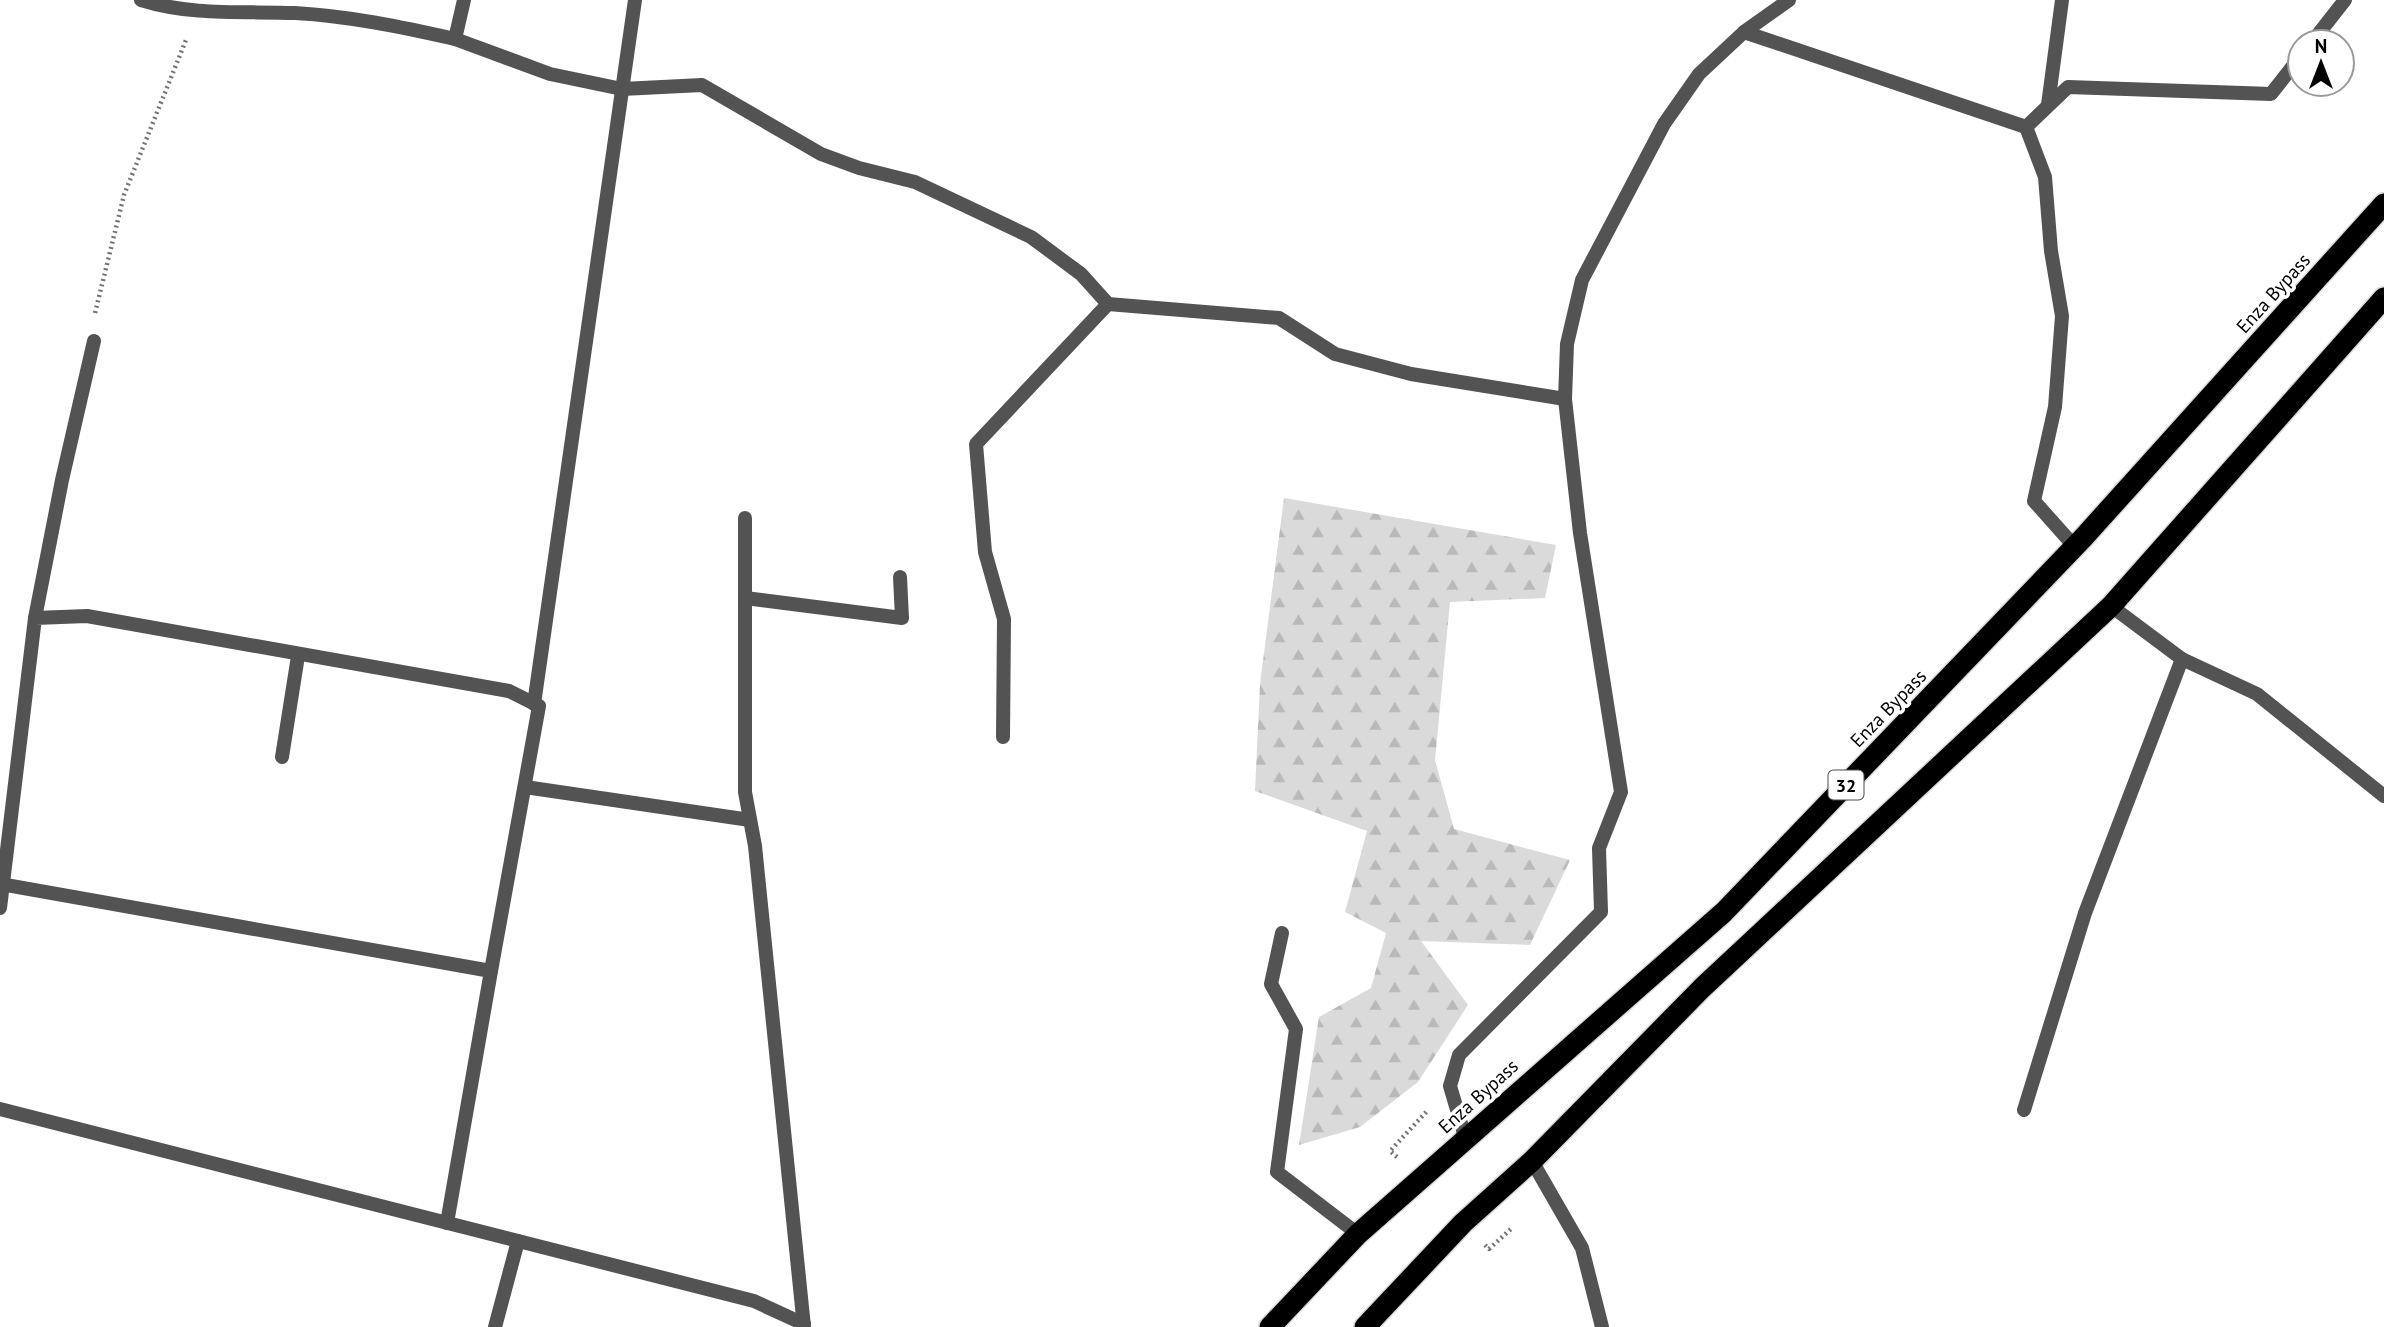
<svg xmlns="http://www.w3.org/2000/svg" width="2384" height="1327" viewBox="0 0 2384 1327" font-family="'PT Sans',sans-serif">
  <defs>
    <pattern id="forest-firs" width="22" height="20" patternUnits="userSpaceOnUse" patternTransform="scale(1.75)"><rect width="22" height="20" fill="#dadada"/><path d="M5 1l3.5 6h-7zM16 11l3.5 6h-7z" fill="#b9b9b9"/></pattern>
  </defs>
  <rect width="100%" height="100%" fill="#fff"/>
  <path fill="url(#forest-firs)" d="M1284,498L1556,545L1545,598L1450,602L1435,760L1454,829L1570,860L1530,945L1421,941L1468,1005L1418,1082L1360,1127L1299,1145L1319,1017L1371,988L1386,933L1345,912L1367,831L1255,791L1260,684Z"/>
  <g fill="none" stroke-linecap="round" stroke-linejoin="round">
    <defs>
      <g id="highway">
        <path d="M1270,1327L1358,1234L1724,912L2083,538L2384,204"/>
        <path d="M1365,1327L1463,1223L1532,1161L1702,988L2111,606L2384,298"/>
      </g>
    </defs>
    <use href="#highway" stroke="#dbdbdb" stroke-width="24"/>
    <g stroke="#757575" stroke-width="4.5" stroke-dasharray="2 3.5" stroke-linecap="butt">
      <path d="M95,313L124,195L186,40"/>
      <path d="M1397,1157L1390,1151L1428,1110"/>
      <path d="M1485,1245L1489,1249L1512,1228"/>
    </g>
    <g stroke="#535353" stroke-width="14">
      <path d="M141,0C192,16 243,11 295,13C349,16 402,27 455,39"/>
      <path d="M622,89L702,85L821,154L859,168L915,182L1031,237L1081,274L1108,304L1279,318L1335,354L1411,374L1565,399"/>
    </g>
    <g stroke="#535353" stroke-width="14">
      <path d="M464,0L455,39L550,74L622,89"/>
      <path d="M1744,32L2026,127L2068,87L2271,94L2300,57"/>
      <path d="M2312,42L2345,0"/>
      <path d="M2048,105L2062,0"/>
      <path d="M2026,127L2045,177L2051,251L2062,316L2055,407L2034,501L2075,547"/>
      <path d="M745,518V792L755,846L804,1327"/>
      <path d="M745,598L902,618L900,577"/>
      <path d="M2111,606L2182,659L2257,694L2384,796"/>
      <path d="M35,618L62,480L94,341"/>
      <path d="M534,704L635,0"/>
      <path d="M1003,737L1004,619L985,552L976,444L1108,304"/>
      <path d="M282,757L298,656"/>
      <path d="M525,787L750,820"/>
      <path d="M0,884L491,971L447,1223"/>
      <path d="M0,908L35,618L87,616L509,691L539,706L491,971"/>
      <path d="M1282,933L1271,984L1296,1029L1277,1172L1358,1234"/>
      <path d="M0,1109L754,1301L804,1324"/>
      <path d="M2024,1110L2085,913L2182,659"/>
      <path d="M1465,1137L1450,1086L1459,1055L1601,912L1599,848L1621,792L1580,533L1565,399L1567,344L1582,280L1664,124L1699,74L1744,32L1789,0"/>
      <path d="M1532,1161L1582,1248L1602,1327"/>
      <path d="M495,1327L518,1241"/>
    </g>
    <use href="#highway" stroke="#000" stroke-width="21"/>
  </g>
  <g text-anchor="middle" dominant-baseline="central" stroke-width="7" stroke-linejoin="round" paint-order="stroke">
    <rect fill="#fff" stroke="#4c4c4c" stroke-width="2" x="1828.5" y="770.5" width="35" height="29" rx="5"/>
    <g font-size="18" font-weight="bold" fill="#000">
      <text x="1846" y="785">32</text>
    </g>
    <g font-size="19" fill="#000" stroke="#fff">
      <text transform="translate(2273 293) rotate(-48)">Enza Bypass</text>
      <text transform="translate(1888 708) rotate(-46)">Enza Bypass</text>
      <text transform="translate(1478 1096) rotate(-42)">Enza Bypass</text>
    </g>
  </g>
  <g transform="translate(2321 63)"><circle r="33" fill="#ffffff" stroke="#999999" stroke-width="2"/>
  <path d="M0-5L12 26L0 18L-12 26Z" fill="#000000"/>
  <text y="-10" font-size="19" font-weight="bold" text-anchor="middle" fill="#000000">N</text>
  </g>
</svg>
